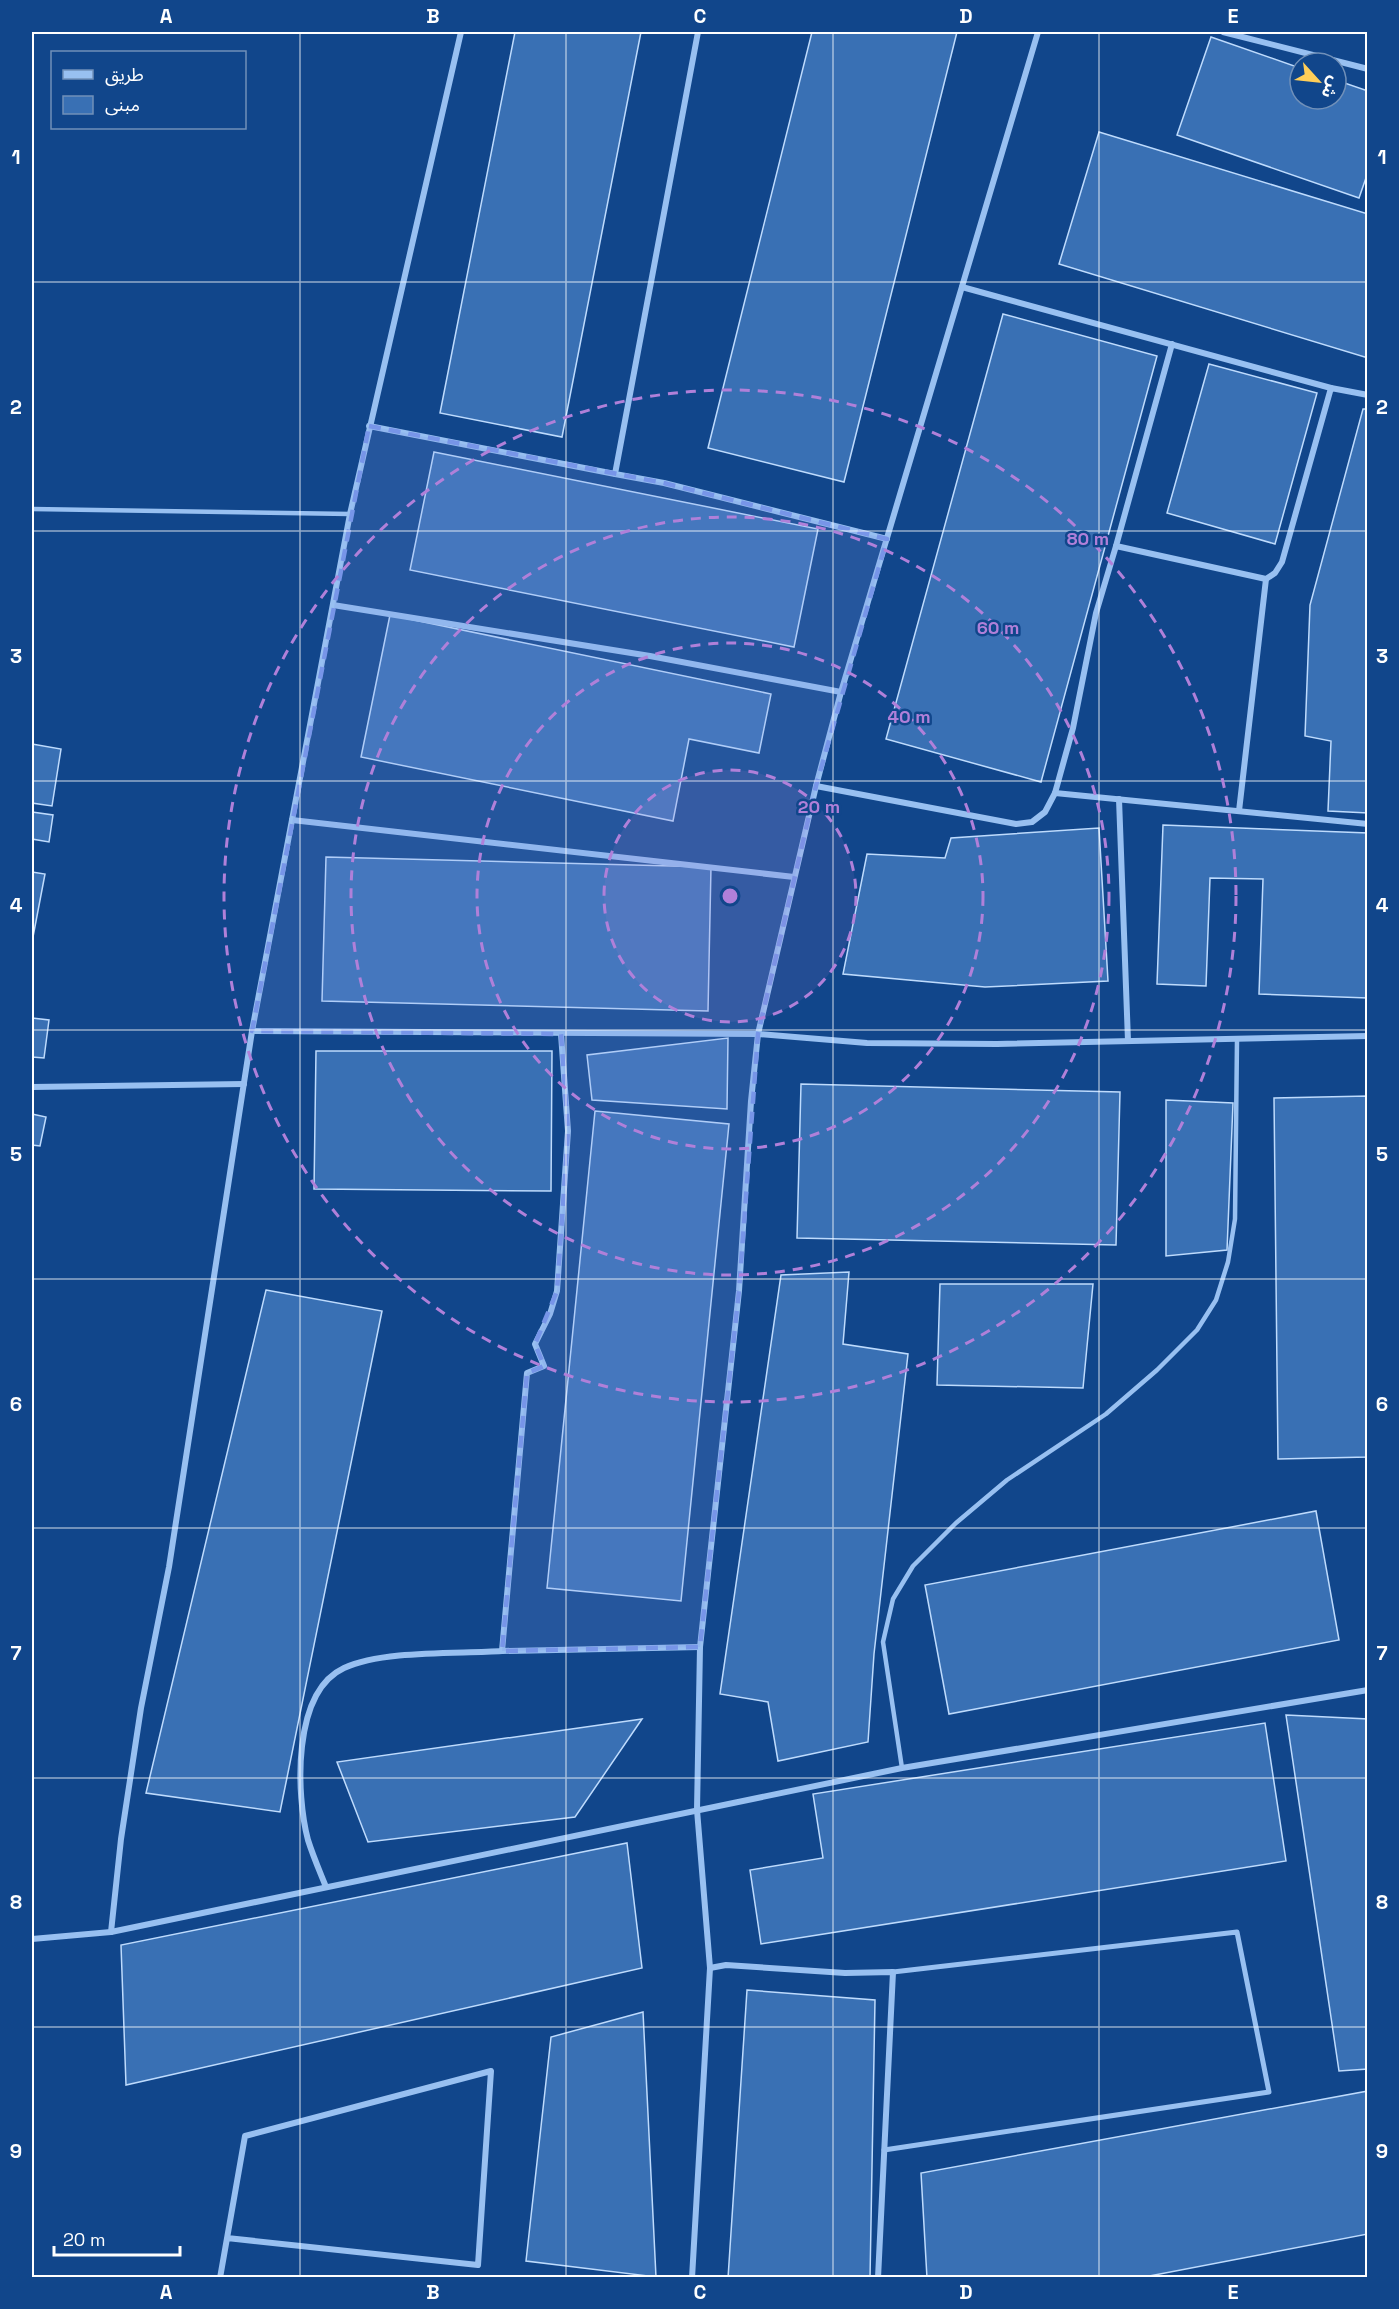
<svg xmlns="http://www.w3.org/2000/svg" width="1399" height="2309" viewBox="0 0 1399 2309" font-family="'Space Grotesk','Noto Sans Arabic',sans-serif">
  <rect width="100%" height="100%" fill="#11468b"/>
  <g fill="#3970b4" stroke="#bedbfd" stroke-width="1.5">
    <path d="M515,32H641L562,437L440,413Z"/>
    <path d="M812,32H957L844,482L708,448Z"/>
    <path d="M1211,37L1300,68V99H1336V80L1368,91V172L1359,198L1177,135Z"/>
    <path d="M1099,132L1368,214V358L1059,264Z"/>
    <path d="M1003,314L1157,356L1041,782L886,739Z"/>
    <path d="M1209,364L1317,393L1275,544L1167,513Z"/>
    <path d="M1363,409H1368V813L1328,811L1331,741L1305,736L1310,605Z"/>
    <path d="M434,452L818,529L794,647L410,570Z"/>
    <path d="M390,615L771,694L759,753L689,739L673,821L361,757Z"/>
    <path d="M32,744L61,749L52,806L32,803Z"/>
    <path d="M32,812L53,815L49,842L32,839Z"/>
    <path d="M1163,825L1368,833V998L1259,994L1263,879L1210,878L1206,986L1157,984Z"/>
    <path d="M1099,828L1108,981L985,987L843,974L867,854L945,858L951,838Z"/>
    <path d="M326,857L711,867L708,1011L322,1001Z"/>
    <path d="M32,872L45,874L33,937H32Z"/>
    <path d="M32,1018L49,1020L44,1058L32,1057Z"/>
    <path d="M728,1038L727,1109L592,1100L587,1055Z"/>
    <path d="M316,1051H552L551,1191L314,1189Z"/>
    <path d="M801,1084L1120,1092L1116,1245L797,1238Z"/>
    <path d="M1368,1096V1457L1278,1459L1274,1098Z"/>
    <path d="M1166,1100L1233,1103L1227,1250L1166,1256Z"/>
    <path d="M595,1111L729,1124L681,1601L547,1588Z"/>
    <path d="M32,1114L46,1117L40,1146L32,1145Z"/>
    <path d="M849,1272L843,1344L908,1354L874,1654L868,1742L778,1761L768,1702L720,1694L781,1275Z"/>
    <path d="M940,1284H1093L1083,1388L937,1385Z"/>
    <path d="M266,1290L382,1311L280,1812L146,1793Z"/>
    <path d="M1316,1511L1339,1640L949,1714L925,1585Z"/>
    <path d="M1286,1715L1368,1719V2069L1339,2071Z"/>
    <path d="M642,1719L575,1817L368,1842L337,1762Z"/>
    <path d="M1265,1723L1286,1861L761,1944L750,1870L823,1858L813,1794Z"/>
    <path d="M627,1843L642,1968L126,2085L121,1945Z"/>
    <path d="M747,1990L875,2000L870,2278H728Z"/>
    <path d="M643,2012L656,2277L526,2261L551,2037Z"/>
    <path d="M1368,2091V2234L1139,2278H927L921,2173Z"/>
  </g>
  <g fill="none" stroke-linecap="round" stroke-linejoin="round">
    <g stroke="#98c0f1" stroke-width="4.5">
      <path d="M32,509L350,514"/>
      <path d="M902,1768L883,1642L893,1599L913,1566L956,1523L1007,1480L1106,1414L1157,1370L1197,1330L1216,1300L1228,1262L1235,1219L1237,1040"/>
    </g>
    <path stroke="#98c0f1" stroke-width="5" d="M884,2150L1269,2092L1237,1932L893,1972"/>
    <g stroke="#98c0f1" stroke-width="6">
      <path d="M698,32L615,474L664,483L887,539"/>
      <path d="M1223,32L1368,69"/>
      <path d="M962,287L1331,388"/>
      <path d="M369,426L615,474"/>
      <path d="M1116,546L1172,344"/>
      <path d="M333,605L650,656L841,692"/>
      <path d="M816,786L1016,824L1032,822L1045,812L1055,793L1073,728L1096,613L1116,546L1266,579L1275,573L1282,562L1331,388L1368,395"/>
      <path d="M1055,793L1368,824"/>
      <path d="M1119,799L1128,1041"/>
      <path d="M1239,811L1266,579"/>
      <path d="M292,820L794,877"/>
      <path d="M252,1031L758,1034L867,1043L997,1044L1368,1036"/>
      <path d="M561,1034L568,1131L557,1291L550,1314L535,1344L544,1366L527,1373L502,1651L700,1647"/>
      <path d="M32,1087L244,1084"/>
      <path d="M326,1887C320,1872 313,1856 308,1840C296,1795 292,1692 344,1668C383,1650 457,1654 502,1651"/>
      <path d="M111,1932L121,1839L141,1708L169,1567L252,1031L350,514L461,32"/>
      <path d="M32,1939L111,1932L902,1768L1368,1690"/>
      <path d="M710,1968L726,1965L845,1973L893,1972L878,2278"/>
      <path d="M220,2278L245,2136L491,2071L478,2265L227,2238"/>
      <path d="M692,2278L710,1968L697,1810L700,1647L739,1291L751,1101L758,1034L816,786L841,692L1038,32"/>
    </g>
  </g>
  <path fill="#7795e8" fill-opacity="0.2" stroke="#7795e8" stroke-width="4.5" stroke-dasharray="12 8" stroke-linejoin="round" d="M369,426L664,483L887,539L816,786L758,1034L739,1291L700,1647L502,1651L527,1373L544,1366L535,1344L557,1291L568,1131L561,1034L252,1031Z"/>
  <path fill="none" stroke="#fff" stroke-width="1.5" stroke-opacity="0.55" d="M300,32V2278M566,32V2278M833,32V2278M1099,32V2278M32,282H1368M32,531H1368M32,781H1368M32,1030H1368M32,1279H1368M32,1528H1368M32,1778H1368M32,2027H1368"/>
  <circle cx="730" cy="896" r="126" fill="#b080d9" fill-opacity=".12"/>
  <g fill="none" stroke="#b080d9" stroke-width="3" stroke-dasharray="10 8">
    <circle cx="730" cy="896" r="126"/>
    <circle cx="730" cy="896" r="253"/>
    <circle cx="730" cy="896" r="379"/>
    <circle cx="730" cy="896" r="506"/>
  </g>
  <circle cx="730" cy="896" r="9" fill="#b080d9" stroke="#11468b" stroke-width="3"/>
  <g font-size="18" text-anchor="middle" font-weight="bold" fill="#b080d9" stroke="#11468b" stroke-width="5" stroke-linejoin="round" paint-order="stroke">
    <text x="1088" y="545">80 m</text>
    <text x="998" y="634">60 m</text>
    <text x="909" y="723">40 m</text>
    <text x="819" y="813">20 m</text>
  </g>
  <rect width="1399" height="2309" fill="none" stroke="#11468b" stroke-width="66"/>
  <rect x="51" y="51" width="195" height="78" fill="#11468b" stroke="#7090b9" stroke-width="1.5"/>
  <rect x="63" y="70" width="30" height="9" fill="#98c0f1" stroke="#7090b9" stroke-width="1.5"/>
  <text x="105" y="81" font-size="18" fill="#ffffff">طريق</text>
  <rect x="63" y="96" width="30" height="18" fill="#3970b4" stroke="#7090b9" stroke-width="1.5"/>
  <text x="105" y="111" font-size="18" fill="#ffffff">مبنى</text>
  <g transform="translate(1318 81) rotate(117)"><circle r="28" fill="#11468b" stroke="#7090b9" stroke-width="1.5"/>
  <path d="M0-4.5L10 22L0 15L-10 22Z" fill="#ffce58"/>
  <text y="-9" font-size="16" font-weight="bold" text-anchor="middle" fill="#ffffff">ش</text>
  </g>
  <path d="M54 2246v9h126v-9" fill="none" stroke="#ffffff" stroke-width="3"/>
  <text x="63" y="2246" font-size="18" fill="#ffffff" stroke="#11468b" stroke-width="4.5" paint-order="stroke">20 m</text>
  <rect x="33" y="33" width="1333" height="2243" fill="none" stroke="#fff" stroke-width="2"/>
  <g font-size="20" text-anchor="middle" font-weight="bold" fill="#fff">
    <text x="166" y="23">A</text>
    <text x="433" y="23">B</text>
    <text x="700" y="23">C</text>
    <text x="966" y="23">D</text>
    <text x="1233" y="23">E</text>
    <text x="16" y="164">1</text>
    <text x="1382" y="164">1</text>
    <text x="16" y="414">2</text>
    <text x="1382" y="414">2</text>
    <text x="16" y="663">3</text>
    <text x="1382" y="663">3</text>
    <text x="16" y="912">4</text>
    <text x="1382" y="912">4</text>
    <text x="16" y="1161">5</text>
    <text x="1382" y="1161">5</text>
    <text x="16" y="1411">6</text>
    <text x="1382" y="1411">6</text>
    <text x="16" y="1660">7</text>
    <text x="1382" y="1660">7</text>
    <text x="16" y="1909">8</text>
    <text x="1382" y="1909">8</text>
    <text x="16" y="2158">9</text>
    <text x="1382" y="2158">9</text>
    <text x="166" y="2299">A</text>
    <text x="433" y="2299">B</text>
    <text x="700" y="2299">C</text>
    <text x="966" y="2299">D</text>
    <text x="1233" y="2299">E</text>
  </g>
</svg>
